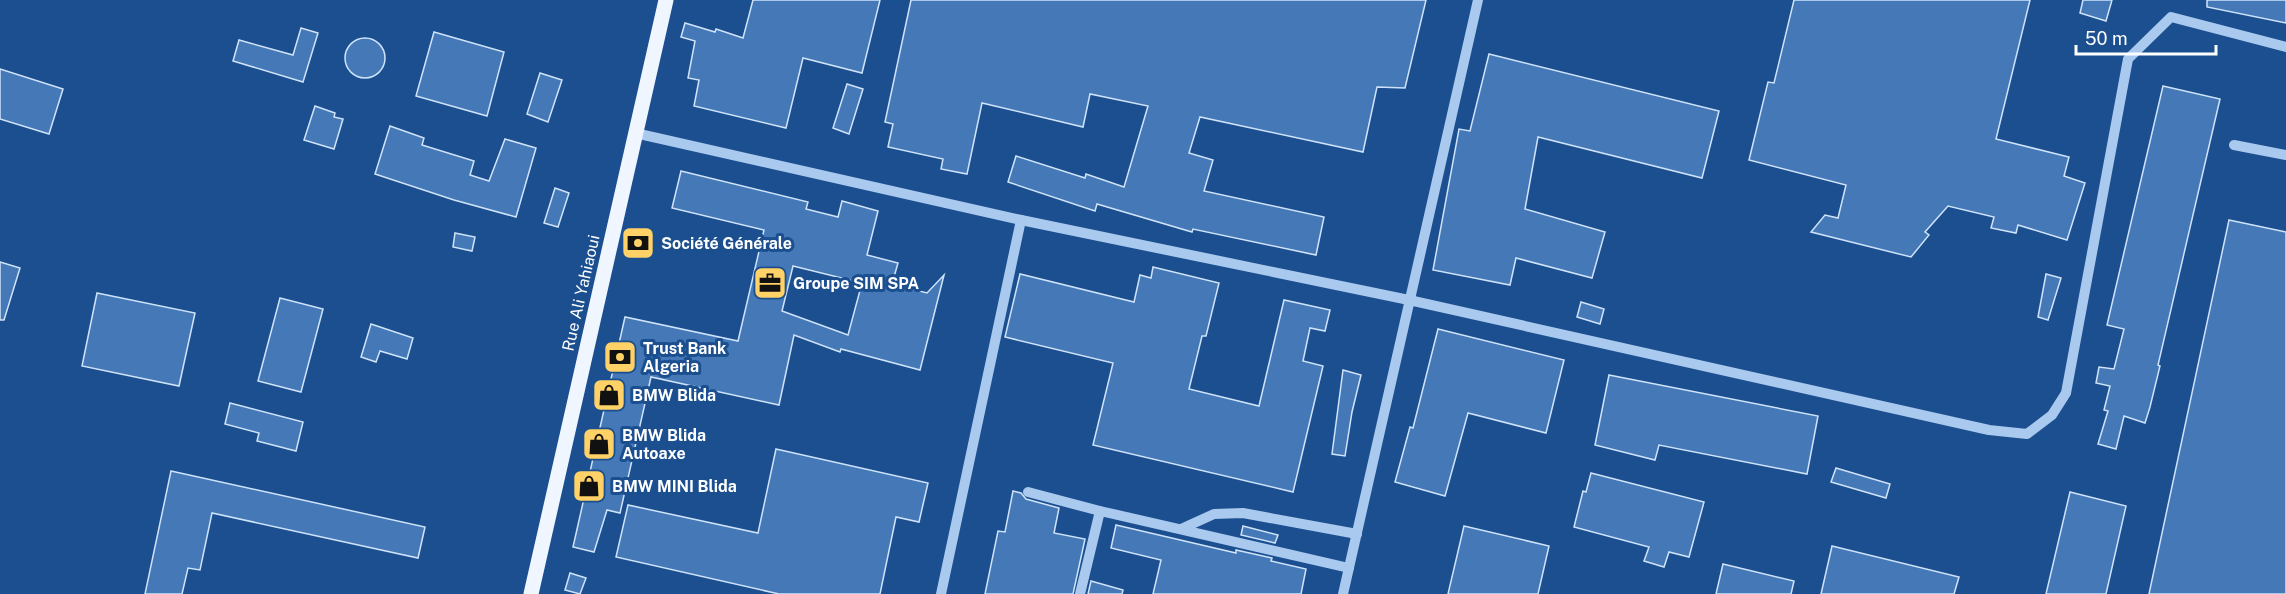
<svg xmlns="http://www.w3.org/2000/svg" width="2286" height="594" viewBox="0 0 2286 594" font-family="'Public Sans',sans-serif">
  <rect width="100%" height="100%" fill="#1b4f8f"/>
  <g fill="#4478b7" stroke="#cfe3fa" stroke-width="1.5" fill-rule="evenodd">
    <path d="M753,0H880L862,73L803,58L786,128L694,106L699,80L688,78L695,41L681,37L685,23L715,32L716,29L743,38Z"/>
    <path d="M911,0H1426L1405,88L1377,87L1363,152L1200,117L1189,153L1213,160L1204,191L1324,217L1316,255L1193,229L1192,232L1097,204L1095,211L1008,182L1016,156L1085,178L1086,174L1124,187L1148,106L1090,94L1083,127L982,103L967,174L941,169L943,159L888,147L893,124L885,122Z"/>
    <path d="M1794,0H2030L1996,139L2069,157L2064,176L2085,183L2067,240L2018,225L2016,233L1991,228L1994,217L1948,206L1925,232L1929,235L1911,257L1811,232L1825,215L1838,218L1846,185L1749,160L1768,82L1774,83Z"/>
    <path d="M2083,0H2112L2106,21L2080,13Z"/>
    <path d="M2207,0H2286V23L2207,7Z"/>
    <path d="M301,28L318,33L303,82L233,61L239,40L293,55Z"/>
    <path d="M434,32L504,52L487,116L416,96Z"/>
    <circle cx="365" cy="58" r="20"/>
    <path d="M1489,54L1719,111L1702,178L1538,137L1525,209L1605,232L1592,278L1516,258L1510,285L1433,270L1459,129L1470,131Z"/>
    <path d="M0,69L63,89L49,134L0,119Z"/>
    <path d="M540,73L562,80L548,122L527,114Z"/>
    <path d="M847,84L863,89L849,134L833,128Z"/>
    <path d="M2163,86L2220,99L2158,365L2160,366L2150,407L2145,423L2124,416L2116,449L2098,444L2108,411L2104,410L2110,386L2096,383L2099,367L2114,369L2124,329L2107,325Z"/>
    <path d="M315,106L335,113L334,117L343,119L334,149L304,140Z"/>
    <path d="M390,126L424,138L422,145L474,161L470,175L489,181L505,139L536,148L516,217L454,200L375,174Z"/>
    <path d="M681,171L808,202L806,209L838,217L842,201L878,211L867,255L898,263L892,284L927,293L944,275L920,370L841,349L840,352L794,335L779,405L651,377L620,513L607,510L594,552L573,547L625,317L738,341L764,230L672,208ZM793,266L862,283L848,335L782,311Z"/>
    <path d="M555,188L569,193L558,227L544,223Z"/>
    <path d="M2229,220L2286,232V594H2149Z"/>
    <path d="M455,233L475,237L472,251L453,247Z"/>
    <path d="M0,262L20,268L4,320H0Z"/>
    <path d="M1153,267L1219,283L1206,336H1202L1189,389L1259,406L1284,300L1330,310L1325,331L1310,328L1303,361L1323,366L1293,492L1093,445L1113,363L1005,337L1020,274L1134,302L1140,275L1151,278Z"/>
    <path d="M2046,274L2061,278L2048,320L2038,317Z"/>
    <path d="M97,293L195,313L179,386L82,366Z"/>
    <path d="M280,298L323,309L301,392L258,381Z"/>
    <path d="M1581,302L1604,309L1600,324L1577,317Z"/>
    <path d="M371,324L413,338L407,359L380,351L376,362L361,357Z"/>
    <path d="M1438,329L1564,360L1546,433L1468,413L1445,496L1395,482L1410,427L1413,428Z"/>
    <path d="M1343,370L1361,375L1352,412L1345,456L1332,454Z"/>
    <path d="M1609,375L1818,416L1807,474L1659,445L1655,460L1595,445Z"/>
    <path d="M230,403L303,422L296,451L257,441L259,433L225,424Z"/>
    <path d="M776,449L928,483L919,522L896,517L880,594H779L616,557L628,505L758,533Z"/>
    <path d="M1836,468L1890,484L1886,498L1831,482Z"/>
    <path d="M171,471L425,527L418,558L212,513L200,570L188,568L182,594H145Z"/>
    <path d="M1591,473L1704,502L1689,557L1669,552L1664,567L1644,561L1649,547L1574,527L1583,491L1586,492Z"/>
    <path d="M1013,491L1021,493L1026,499L1059,508L1054,533L1085,539L1073,594H985L998,531L1005,532Z"/>
    <path d="M2070,492L2126,506L2106,594H2046Z"/>
    <path d="M1116,525L1236,553V550L1272,558L1271,561L1306,569L1301,594H1153L1161,560L1111,548Z"/>
    <path d="M1243,526L1278,535L1275,543L1241,535Z"/>
    <path d="M1464,526L1549,546L1538,594H1448Z"/>
    <path d="M1832,546L1959,577L1954,594H1821Z"/>
    <path d="M1723,564L1794,581L1791,594H1716Z"/>
    <path d="M570,573L586,578L580,594L565,590Z"/>
    <path d="M1091,581L1123,590L1122,594H1088Z"/>
  </g>
  <g fill="none" stroke-linecap="round" stroke-linejoin="round">
    <g stroke="#a9c9ee" stroke-width="10">
      <path d="M635,133L1021,220L1409,300L1989,430L2027,434L2052,415L2066,393L2128,59L2171,17L2286,47"/>
      <path d="M2234,145L2286,155"/>
      <path d="M1028,492L1100,511L1349,568"/>
      <path d="M1181,529L1214,514L1243,513L1357,534"/>
      <path d="M941,594L1021,220"/>
      <path d="M1080,594L1100,511"/>
      <path d="M1343,594L1478,0"/>
    </g>
    <path stroke="#f0f6ff" stroke-width="15" d="M531,594L666,0"/>
  </g>
  <defs>
    <symbol id="bank-square" viewBox="-11 -11 22 22"><rect x="-9" y="-9" width="18" height="18" rx="4" fill="#ffd166" stroke="#1b4f8f"/><path d="M-6-4H6V4H-6ZM0-2.3a2.3 2.3 0 1 0 0 4.6a2.3 2.3 0 1 0 0-4.6Z" fill="#111"/></symbol>
    <symbol id="office-square" viewBox="-11 -11 22 22"><rect x="-9" y="-9" width="18" height="18" rx="4" fill="#ffd166" stroke="#1b4f8f"/><path d="M-6-3h4V-5.5h4V-3h4V5H-6ZM-1-4.5V-3h2v-1.5ZM-6 0V1H6V0Z" fill="#111"/></symbol>
    <symbol id="shop-square" viewBox="-11 -11 22 22"><rect x="-9" y="-9" width="18" height="18" rx="4" fill="#ffd166" stroke="#1b4f8f"/><path d="M-5-2.5h2.3a2.7 3.5 0 0 1 5.4 0H5L5.5 6h-11ZM-1.5-2.5h3a1.5 2.3 0 0 0-3 0Z" fill="#111"/></symbol>
  </defs>
  <g fill-rule="evenodd">
    <use href="#bank-square" x="619" y="224" width="38" height="38"/>
    <use href="#office-square" x="751" y="264" width="38" height="38"/>
    <use href="#bank-square" x="601" y="338" width="38" height="38"/>
    <use href="#shop-square" x="590" y="376" width="38" height="38"/>
    <use href="#shop-square" x="580" y="425" width="38" height="38"/>
    <use href="#shop-square" x="570" y="467" width="38" height="38"/>
  </g>
  <g text-anchor="middle" dominant-baseline="central" stroke-width="6" stroke-linejoin="round" paint-order="stroke">
    <g font-size="16" font-weight="bold" fill="#fff" stroke="#1b4f8f" text-anchor="start">
      <text x="661" y="243">Société Générale</text>
      <text x="793" y="283">Groupe SIM SPA</text>
      <text x="643" y="348">Trust Bank<tspan x="643" dy="18">Algeria</tspan></text>
      <text x="632" y="395">BMW Blida</text>
      <text x="622" y="435">BMW Blida<tspan x="622" dy="18">Autoaxe</tspan></text>
      <text x="612" y="486">BMW MINI Blida</text>
    </g>
    <g font-size="16" fill="#fff" stroke="#1b4f8f">
      <text transform="translate(581 293) rotate(-77)">Rue Ali Yahiaoui</text>
    </g>
  </g>
  <path d="M2076 45v9h140v-9" fill="none" stroke="#ffffff" stroke-width="3"/>
  <text x="2085" y="45" font-size="18" fill="#ffffff" stroke="#1b4f8f" stroke-width="4.5" paint-order="stroke">50 m</text>
</svg>
